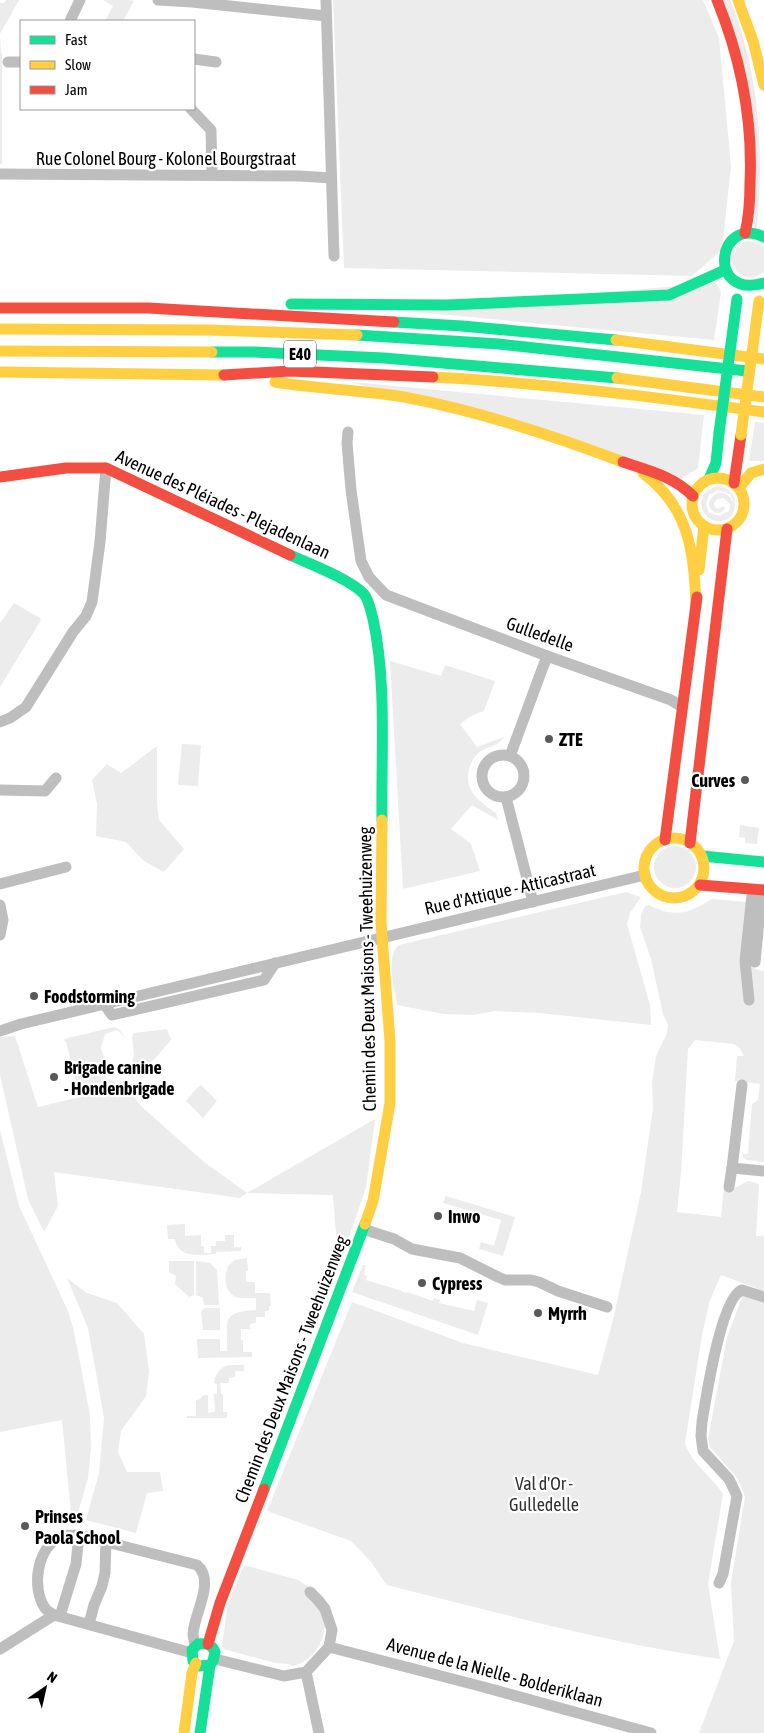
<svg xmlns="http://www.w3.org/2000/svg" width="764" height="1733" viewBox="0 0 764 1733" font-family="'Asap Condensed',sans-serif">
  <rect width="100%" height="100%" fill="#fff"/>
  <g fill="#ececec" fill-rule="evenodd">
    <path d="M6,0H19L0,34L1,53L2,54V164H0V3H4Z"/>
    <path d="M103,0H130L134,1L123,21H105L113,6Z"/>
    <path d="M333,0H703L719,38L731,166L722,250L692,276L344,268Z"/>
    <path d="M723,0H730C760,73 764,150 757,228L754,229L756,193Z"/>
    <path d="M746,241L758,243L764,247V272C738,291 717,254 746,241Z"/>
    <path d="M715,283L719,287L721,293L714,340L395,310Z"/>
    <path d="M351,382L704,415L698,468L681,479Z"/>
    <path d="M755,422L764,423V461H749Z"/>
    <path d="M719,486C747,492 735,529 712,520C707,517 703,513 702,508C698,496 708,488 719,486ZM718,490L730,494L735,504H734C728,489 714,490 708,504C711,513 719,516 725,509L724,506L718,509L715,507L714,503L717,499L724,498L730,504L729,511L719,516L709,513L706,504L709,495Z"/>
    <path d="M14,603L40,618L41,620L0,687V623Z"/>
    <path d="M390,661L441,676L445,665L495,681L484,711L471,716L460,724L477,747L504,737C497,747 491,745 481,751C475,755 473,759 470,766C462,790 479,801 496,813L498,820L472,805L451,829L471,844L480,871L403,889Z"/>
    <path d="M182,744L201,745L198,786L179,785L178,783Z"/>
    <path d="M157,746V803L159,820L184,849L164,872L144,861L126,842L96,836L97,804L92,780L107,764L121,773Z"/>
    <path d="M740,825L759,828L757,844L745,843V838L739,837Z"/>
    <circle cx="675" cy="867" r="21"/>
    <path d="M626,892L641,897L630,913L627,924L650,1005L651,1025L540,1013L495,1011L473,1015L444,1014L397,1005L395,992L394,991C393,977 387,955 399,945Z"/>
    <path d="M712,899L749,902L748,964H754L755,969L764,971V1162L747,1160L743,1157V1154H748L752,1104L758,1100L760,1084L735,1081L737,1056H744L739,1047L734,1044L695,1040L688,1049L681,1173L677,1212L721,1217L724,1187L735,1188L748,1181L759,1184L756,1236H764V1291L721,1275L710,1300L702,1335L685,1443C692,1465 712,1476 723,1494L708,1584L720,1659C608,1643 496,1612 387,1585L371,1562L351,1541L267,1511L352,1302L463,1343L598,1375L613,1320L641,1192L653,1108L652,1083L656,1056L667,1033L668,1025L663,1014L651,959L640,927L641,915L645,906L649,905C676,918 687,914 712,899Z"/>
    <path d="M114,1027C121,1029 122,1032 125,1039L122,1034L117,1030L105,1034L101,1048L107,1065L103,1073L106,1078L123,1086L132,1094L142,1107L204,1162L247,1193L375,1119L366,1188L345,1248L337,1247L333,1195L247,1193L240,1198L54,1172L58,1206L44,1232L28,1199L0,1075V1037L15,1036L38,1107L80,1097L66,1042H65L64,1039Z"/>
    <path d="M167,1029L171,1040L142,1073L131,1071L134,1054L132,1037L134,1033Z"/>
    <path d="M201,1085L217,1101L203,1118L186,1101L196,1089Z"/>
    <path d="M0,1130L19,1206L68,1311L74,1331L90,1415L91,1448L88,1478L75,1523H72L62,1420L0,1432Z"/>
    <path d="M446,1196L515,1217L503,1256L479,1249L481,1242L494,1246L501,1220L443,1203Z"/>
    <path d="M185,1224V1236L201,1235V1246L204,1247V1253H211V1246H216V1241H225V1235H234V1247H241V1251L216,1252V1254C201,1255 178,1259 175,1239H168L167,1225Z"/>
    <path d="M247,1258L248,1271H246V1282H255V1293H270L271,1306H269V1311H265V1317H256V1323L250,1324V1329H241V1340H243V1352H252V1357L198,1358L197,1339H220V1351H227C228,1321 220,1312 256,1310V1298C250,1298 242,1299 236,1297C222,1291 222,1267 235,1260C239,1259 243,1259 247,1258Z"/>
    <path d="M169,1261H194V1295L189,1297L175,1284L176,1276L169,1272Z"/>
    <path d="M196,1261L210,1263L217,1270L219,1305H204L203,1298L196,1295Z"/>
    <path d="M363,1265H366L364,1275L367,1276L366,1280L402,1291V1292L407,1293V1292L433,1301L434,1298L440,1300L439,1303L474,1311L477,1300L488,1303L478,1335L352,1292Z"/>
    <path d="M67,1278L87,1293L117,1303L144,1334L149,1371L146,1396L121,1431L118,1452L127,1472H160L163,1491L147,1493L136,1533L86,1520L99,1473L104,1418L88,1328Z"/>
    <path d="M743,1295L764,1302V1733H699L734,1641L731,1583L745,1497L738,1479L710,1447L708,1439L727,1337Z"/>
    <path d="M204,1308H220V1330H203L201,1312Z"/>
    <path d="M229,1365H244V1371H235V1377L229,1378V1383H220L221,1394H223V1412H227V1418H187V1416H196V1401L200,1399L203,1395H208V1413L215,1412L214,1394H217V1384L214,1383C215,1374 220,1367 229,1365Z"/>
    <path d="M244,1565L298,1580L310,1588L313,1601L323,1616L327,1627L324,1628C324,1646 309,1662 293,1666L289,1664L275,1663L223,1649L222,1646L228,1603Z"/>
  </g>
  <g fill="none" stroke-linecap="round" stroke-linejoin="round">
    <g stroke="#bebebe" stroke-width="11">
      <path d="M158,0L192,2L326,16"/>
      <path d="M326,0L334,256"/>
      <path d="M70,21L80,0"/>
      <path d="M194,59L216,62"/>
      <path d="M8,62H21"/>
      <path d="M191,109L211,130L212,175"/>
      <path d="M0,174L300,176L331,178"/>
      <path d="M348,432L347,443L351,490L361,561L369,577L386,595L547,656L671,700L682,707"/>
      <path d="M0,722L10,718L26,707L73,632L86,616L92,602L100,542L106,468"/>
      <circle cx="503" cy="776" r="21"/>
      <path d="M510,756L547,656"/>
      <path d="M0,790L45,791L56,778"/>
      <path d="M506,797L533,902"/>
      <path d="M0,884L66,867"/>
      <path d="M0,905L3,920L0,935"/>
      <path d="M755,962L762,890"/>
      <path d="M749,1000L745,961L752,895"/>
      <path d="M104,1004L112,1015L264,980L275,963"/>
      <path d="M0,1031L21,1024L645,875"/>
      <path d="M742,1085L732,1168L764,1171"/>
      <path d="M729,1187L732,1168"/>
      <path d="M363,1229L394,1239L412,1249L460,1258L498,1277L505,1280H531L539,1282L558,1291L607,1307"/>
      <path d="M719,1583L723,1574L737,1496L729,1479L703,1451L701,1436L702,1422C706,1398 721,1298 742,1290L764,1297"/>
      <path d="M60,1616L76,1564L79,1535"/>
      <path d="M89,1624L94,1605L102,1586L105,1573L106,1541"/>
      <path d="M329,1647L476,1685L651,1733"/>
      <path d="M0,1649L54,1615"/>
      <path d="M192,1653L54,1615C51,1613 47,1611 45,1608C31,1588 37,1548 60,1537C65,1535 73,1535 79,1535L197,1565C216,1581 194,1613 193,1634C193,1638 195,1642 195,1646"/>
      <path d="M215,1659L284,1676L306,1672L329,1647L332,1630L325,1609L318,1600L310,1592"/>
      <path d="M306,1672L319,1733"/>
    </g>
    <g stroke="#16e098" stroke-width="11">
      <path d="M764,237C717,214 706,300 764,283"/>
      <path d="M291,304L447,305L669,295L725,270"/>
      <path d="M394,322L462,326L616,340"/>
      <path d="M357,335L499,344L747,371"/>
      <path d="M212,352H254L384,358L617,378"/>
      <path d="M709,479L716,463L719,433"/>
      <path d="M290,555C310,564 350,579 364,594C369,600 371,612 373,619C387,682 381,756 382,820"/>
      <path d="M702,856L764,862"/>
      <path d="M264,1489L365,1224"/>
      <path d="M200,1733L210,1665L213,1661L215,1652C212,1644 206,1643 198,1644L192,1650L193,1661L199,1666L210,1665"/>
    </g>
    <g stroke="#ffcf43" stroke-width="11">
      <path d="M738,0L753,41L764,85"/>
      <path d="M0,329L208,330L357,335"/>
      <path d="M616,340L764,359"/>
      <path d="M0,351L212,352"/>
      <path d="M0,372L224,375"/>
      <path d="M433,377C544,383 654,397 764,412"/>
      <path d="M617,378L764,397"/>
      <path d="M275,382C318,389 361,390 404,397C479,411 552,435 623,462"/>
      <path d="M643,473C690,508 694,553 696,607"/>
      <circle cx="718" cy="504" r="26"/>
      <path d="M739,488L751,473L764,469"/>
      <path d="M699,570L704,526"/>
      <circle cx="674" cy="868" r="30"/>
      <path d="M365,1224L373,1201L390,1103V1041L381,923L382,820"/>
      <path d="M184,1733L192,1673L196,1663"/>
    </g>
    <g stroke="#f24e42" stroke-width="11">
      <path d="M717,0C741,59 753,119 750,183C750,200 749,217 745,233"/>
      <path d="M0,308H148L394,322"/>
      <path d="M224,375L290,371L433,377"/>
      <path d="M623,462C649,471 673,476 693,496"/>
      <path d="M0,477L66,468H106L290,555"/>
      <path d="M734,483L741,435"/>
      <path d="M665,840L697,597"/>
      <path d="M690,843L727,529"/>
      <path d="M700,885L764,890"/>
      <path d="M208,1644L220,1603L264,1489"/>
    </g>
    <path stroke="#16e098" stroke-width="11" d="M719,433L737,299"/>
    <path stroke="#ffcf43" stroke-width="11" d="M741,435L759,301"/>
  </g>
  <g fill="#595959" stroke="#fff" stroke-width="2">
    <circle cx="549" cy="739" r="5"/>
    <circle cx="745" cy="780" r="5"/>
    <circle cx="34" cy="996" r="5"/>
    <circle cx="54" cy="1077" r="5"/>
    <circle cx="438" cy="1216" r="5"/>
    <circle cx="422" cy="1283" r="5"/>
    <circle cx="538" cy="1313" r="5"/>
    <circle cx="25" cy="1526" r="5"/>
  </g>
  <g text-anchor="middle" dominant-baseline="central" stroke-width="4.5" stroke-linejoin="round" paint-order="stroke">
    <rect fill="#fff" stroke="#4c4c4c" stroke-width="1" x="284" y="340.5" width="32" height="27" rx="4"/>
    <g font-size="16" font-weight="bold" fill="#000">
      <text x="300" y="354">E40</text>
    </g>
    <g font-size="18" fill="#000" stroke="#fff">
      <text x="166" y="158">Rue Colonel Bourg - Kolonel Bourgstraat</text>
      <text transform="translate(223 504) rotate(25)">Avenue des Pléiades - Plejadenlaan</text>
      <text transform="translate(540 634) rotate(20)">Gulledelle</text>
      <text transform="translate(510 889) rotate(-13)">Rue d'Attique - Atticastraat</text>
      <text transform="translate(367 969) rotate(-91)">Chemin des Deux Maisons - Tweehuizenweg</text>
      <text transform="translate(291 1369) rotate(-69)">Chemin des Deux Maisons - Tweehuizenweg</text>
      <text transform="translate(495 1672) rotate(15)">Avenue de la Nielle - Bolderiklaan</text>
    </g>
    <g font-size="18" font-weight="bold" fill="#000" stroke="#fff" text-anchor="start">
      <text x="559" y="739">ZTE</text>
      <text x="735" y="780" text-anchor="end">Curves</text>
      <text x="44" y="996">Foodstorming</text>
      <text x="64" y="1067">Brigade canine<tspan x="64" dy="21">- Hondenbrigade</tspan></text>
      <text x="448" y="1216">Inwo</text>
      <text x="432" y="1283">Cypress</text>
      <text x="548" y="1313">Myrrh</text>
      <text x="35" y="1516">Prinses<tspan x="35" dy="21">Paola School</tspan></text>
    </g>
    <g font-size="18" fill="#333" stroke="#fff">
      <text x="544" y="1483">Val d'Or -<tspan x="544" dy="21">Gulledelle</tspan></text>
    </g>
  </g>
  <rect x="20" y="20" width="175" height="90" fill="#ffffff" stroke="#999999"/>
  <rect x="30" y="36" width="25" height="8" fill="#16e098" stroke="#999999"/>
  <text x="65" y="45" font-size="15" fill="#000000">Fast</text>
  <rect x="30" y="61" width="25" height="8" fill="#ffcf43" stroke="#999999"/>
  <text x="65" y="70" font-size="15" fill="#000000">Slow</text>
  <rect x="30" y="86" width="25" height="8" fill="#f24e42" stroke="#999999"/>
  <text x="65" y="95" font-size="15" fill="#000000">Jam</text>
  <g transform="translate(45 1688) rotate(34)" stroke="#ffffff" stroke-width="4" paint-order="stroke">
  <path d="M0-4L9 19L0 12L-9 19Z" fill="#000000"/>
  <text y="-8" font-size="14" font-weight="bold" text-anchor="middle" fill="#000000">N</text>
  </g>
</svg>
